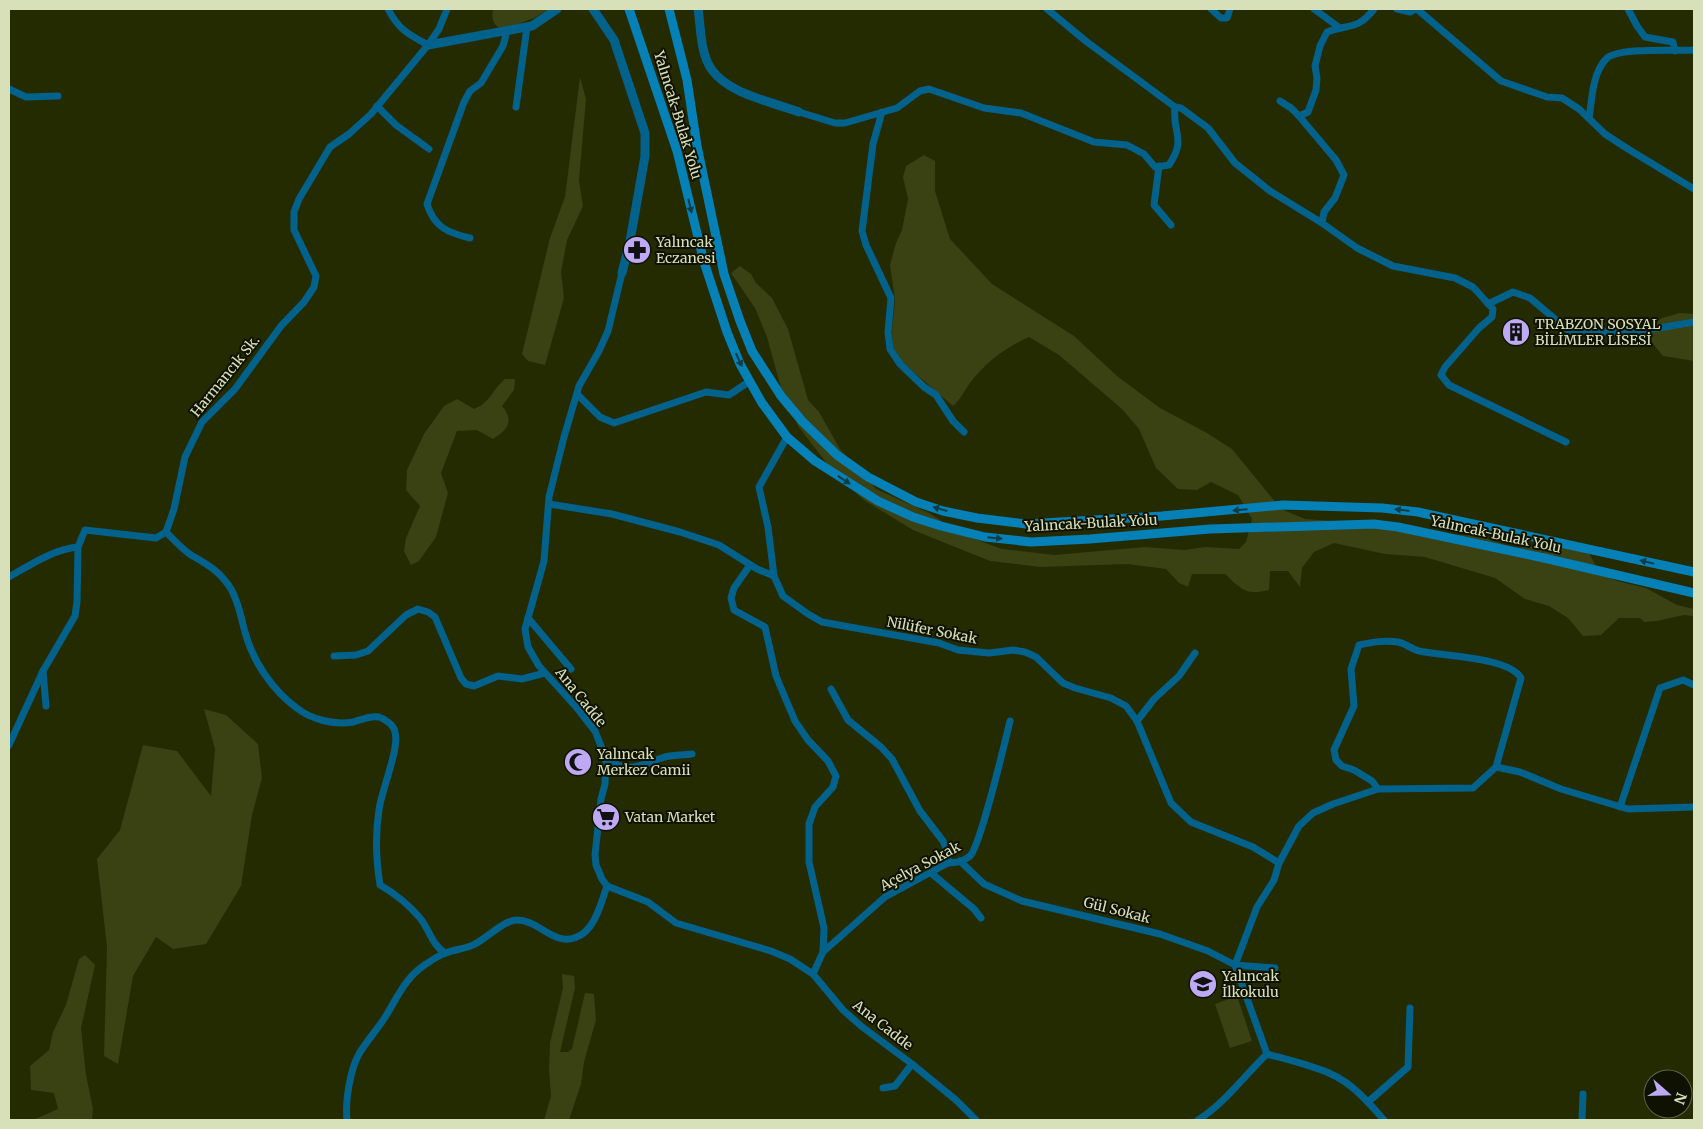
<svg xmlns="http://www.w3.org/2000/svg" width="1703" height="1129" viewBox="0 0 1703 1129" font-family="Merriweather,serif">
  <rect width="100%" height="100%" fill="#252b00"/>
  <g fill="#3a4113">
    <path d="M493,9H549L534,18L502,30C493,24 491,19 493,9Z"/>
    <path d="M580,77L586,99L579,180L583,206L567,240L561,272L564,298L545,365L528,361L522,354L550,238L565,197Z"/>
    <path d="M924,155L935,161V191L950,239L992,284L1074,336L1117,376L1160,408L1207,433L1232,449L1281,509L1305,519L1389,525L1420,533L1481,536L1513,548L1567,543L1588,551L1600,574L1617,581L1646,588L1677,605L1694,609V616L1684,615L1657,621L1644,622L1640,618H1619L1601,635L1583,636L1568,618L1549,606L1525,599L1495,578L1425,557L1385,554L1334,543L1314,552L1302,568L1300,587L1288,571H1270L1269,590C1246,596 1241,589 1225,574H1192L1188,587L1179,583L1166,569L1127,564L1040,567L990,561L913,530L864,500L835,474L798,426L781,388L767,337L755,308L731,273L740,266L751,274L756,283L772,298L788,329L808,400L819,412L840,449L876,489L931,514L961,534L1002,549L1054,555L1145,547L1184,550L1206,547L1239,549L1246,542L1252,519L1238,495L1211,482L1197,490L1178,489L1156,468L1139,429L1122,409L1059,355L1029,337C1006,347 985,363 970,383C964,391 961,399 953,406L902,362L893,347L892,330L895,300L890,265L896,243L902,230L908,199L903,177L906,166Z"/>
    <path d="M1680,313L1694,314V361L1663,356L1650,340L1652,325L1662,318Z"/>
    <path d="M505,379H515L514,390L502,406C515,421 507,430 493,439L477,430L457,431L441,473L448,493L436,537L419,561L411,565L404,551L406,538L420,506L406,490L407,470L424,434L444,406L457,399L474,409C490,403 492,390 505,379Z"/>
    <path d="M204,709L226,715L258,744L262,778L252,815L241,886L206,944L173,949L156,937L133,976L118,1064L104,1056L107,947L97,859L120,830L143,745L177,751L211,796L215,749Z"/>
    <path d="M85,955L95,965L81,1028L86,1075L93,1109L92,1120H33L58,1109L54,1093L31,1090L30,1066L49,1050L53,1032L66,1005L79,959Z"/>
    <path d="M562,974L574,976L575,988L560,1052H568L572,1049L585,993L594,994L596,1020L584,1062L581,1084L569,1120H544L551,1096L549,1070L550,1043L563,988Z"/>
    <path d="M1237,996L1252,1041L1230,1048L1215,1004Z"/>
  </g>
  <g fill="none" stroke-linecap="round" stroke-linejoin="round">
    <g stroke="#02628c" stroke-width="7">
      <path d="M388,9C399,30 408,34 428,45"/>
      <path d="M1047,9L1087,42L1175,107"/>
      <path d="M1211,9L1221,18H1227L1230,9"/>
      <path d="M1314,9L1340,28"/>
      <path d="M1397,9L1410,12L1416,9"/>
      <path d="M1417,9L1501,81L1547,97L1562,98L1579,109L1605,134L1628,149L1694,189"/>
      <path d="M1628,9L1637,26L1645,37L1673,42L1675,51"/>
      <path d="M9,89L26,97L58,96"/>
      <path d="M1280,101L1291,108L1299,116L1308,112L1316,90L1317,78L1315,66L1320,46L1327,32C1350,23 1357,31 1374,9"/>
      <path d="M377,106L396,125L429,149"/>
      <path d="M516,107L527,27"/>
      <path d="M799,112L835,123H845L897,108L920,91L929,89L984,108L1021,113L1094,142L1127,145L1144,154L1155,167L1169,165C1187,138 1172,134 1175,107L1181,108L1208,128L1235,163L1270,191L1322,223"/>
      <path d="M882,112L873,144L862,231L866,245L891,298L888,332L890,349L900,364L924,387L936,395L953,421L964,432"/>
      <path d="M1299,116L1336,160L1344,175L1335,198L1324,212L1322,223L1357,248L1393,266L1455,278L1473,287L1493,309L1492,317L1479,328L1445,367L1441,375L1449,385L1566,442"/>
      <path d="M1589,118C1592,100 1592,74 1606,59C1617,47 1676,51 1694,50"/>
      <path d="M1159,166L1154,205L1171,225"/>
      <path d="M470,238C448,233 434,227 427,204L464,102L470,91L481,83L503,46L507,31"/>
      <path d="M622,273L608,331L599,351L579,386L564,437L549,497L544,561L525,629L528,647L539,666L577,708L595,731L606,759L605,784L601,799L595,855L596,865L602,879L607,886L648,902L676,923L771,951L790,959L813,974L843,1010L861,1026L912,1064L956,1100L976,1120"/>
      <path d="M1488,304L1513,292L1530,298L1568,330L1629,333L1694,322"/>
      <path d="M577,394L600,417L614,423L706,392L729,395L750,381"/>
      <path d="M549,504L612,514L680,532L719,545L757,569L774,576L783,596L808,614L822,622L939,643L958,650L989,653L1013,650L1025,652L1036,657L1063,683L1075,688L1111,698L1126,706L1137,721L1171,803L1191,822L1253,847L1279,863"/>
      <path d="M166,532C174,540 182,549 191,555C208,565 220,571 231,589C239,603 241,618 245,632C253,662 273,691 298,709C313,720 334,725 353,722C361,720 370,715 379,717C385,719 394,725 395,732C400,747 381,792 379,810C375,835 376,860 380,885C394,893 409,905 420,918C429,929 432,945 445,953"/>
      <path d="M750,565L734,588L731,598L734,610L765,627L776,676L795,721L808,740L828,761L836,776L833,787L815,807L809,824V862L824,928L823,952L813,974"/>
      <path d="M774,576L768,527L759,487L787,437"/>
      <path d="M9,577C30,565 54,549 78,547"/>
      <path d="M528,618L571,669"/>
      <path d="M334,656L356,655L368,651L406,615L418,609L428,612L435,617L461,678L466,684L474,686L498,676L522,679L545,673"/>
      <path d="M43,671L46,706"/>
      <path d="M831,689L848,720L881,747L892,759L920,811L943,841L948,853V863"/>
      <path d="M1137,721L1154,699L1179,676L1195,653"/>
      <path d="M9,745L43,671L75,616L77,602L78,547L85,530L156,538L166,532L174,509L185,457L202,422L235,389L281,326L304,302L314,287L316,276L294,230V212L299,199L330,147L349,134L371,114L428,45L439,29L447,9"/>
      <path d="M606,759C632,775 640,764 665,757C673,755 684,755 692,754"/>
      <path d="M1496,767L1520,772L1561,789L1628,809L1694,807"/>
      <path d="M1620,807L1660,688L1683,680L1694,685"/>
      <path d="M960,861L984,884L1022,901L1160,934L1208,951L1235,965L1275,968"/>
      <path d="M931,873L974,909L981,918"/>
      <path d="M823,952L885,897L948,863C955,863 964,861 970,856C980,846 1005,742 1010,721"/>
      <path d="M1267,1054L1235,965L1257,907L1274,880L1279,863L1299,826L1313,813L1333,804L1378,789L1473,788L1496,767L1521,678C1509,657 1442,656 1419,651C1411,649 1405,643 1398,642C1384,640 1373,642 1359,645L1351,669L1354,706L1334,750L1336,760L1342,766L1354,770L1372,781L1378,789"/>
      <path d="M883,1088L895,1086L912,1064"/>
      <path d="M1368,1102L1408,1067L1410,1008"/>
      <path d="M347,1120C345,1102 350,1070 359,1054C367,1040 379,1028 387,1014C399,994 406,977 426,964C432,960 439,955 446,953C455,949 466,949 475,944C487,938 504,920 517,920C539,920 554,947 577,937C595,930 601,903 607,886"/>
      <path d="M1198,1120C1225,1103 1244,1076 1267,1054C1289,1060 1311,1065 1331,1074C1352,1083 1369,1103 1384,1120"/>
      <path d="M1582,1120L1583,1094"/>
    </g>
    <g stroke="#02628c" stroke-width="9">
      <path d="M593,9L614,40L645,133V156L630,241L622,273"/>
      <path d="M698,9C701,27 700,54 712,70C729,94 772,102 799,112"/>
      <path d="M428,45L532,26L557,9"/>
    </g>
    <g stroke="#0581b7" stroke-width="9">
      <path d="M629,9L677,151L704,262L727,332L740,364L762,403L787,437L815,461L878,501L913,517L941,526L985,537L1031,542L1090,539L1210,529L1374,524L1398,527L1544,558L1694,593"/>
      <path d="M669,9L687,80L697,146L724,274L740,321L752,351L781,396L802,421L837,455L868,477L916,502L943,511L977,518L1026,524L1162,516L1283,505L1382,508L1418,512L1694,572"/>
    </g>
  </g>
  <defs><path id="oneway-solid" d="M-6-.8H1V-3.2L6.5 0L1 3.2V.8H-6Z" transform="scale(1.25)"/></defs>
  <g fill="#0b3e49">
    <use href="#oneway-solid" transform="translate(690 206) rotate(77)"/>
    <use href="#oneway-solid" transform="translate(739 360) rotate(65)"/>
    <use href="#oneway-solid" transform="translate(844 480) rotate(33)"/>
    <use href="#oneway-solid" transform="translate(940 509) rotate(-164)"/>
    <use href="#oneway-solid" transform="translate(1240 510) rotate(175)"/>
    <use href="#oneway-solid" transform="translate(1402 510) rotate(-173)"/>
    <use href="#oneway-solid" transform="translate(995 538) rotate(6)"/>
    <use href="#oneway-solid" transform="translate(1647 562) rotate(-167)"/>
  </g>
  <defs>
    <symbol id="pharmacy-disc" viewBox="-11 -11 22 22"><circle r="9.5" fill="#bea9f4" stroke="#0f1200"/><path d="M-2-6h4v4h4v4h-4v4h-4v-4h-4v-4h4Z" fill="#111"/></symbol>
    <symbol id="building-disc" viewBox="-11 -11 22 22"><circle r="9.5" fill="#bea9f4" stroke="#0f1200"/><path d="M-4-6H4V6H1V3H-1V6H-4ZM-2.5-4.3h1.7v1.8h-1.7ZM.8-4.3h1.7v1.8H.8ZM-2.5-1h1.7V.8h-1.7ZM.8-1h1.7V.8H.8Z" fill="#111"/></symbol>
    <symbol id="mosque-disc" viewBox="-11 -11 22 22"><circle r="9.5" fill="#bea9f4" stroke="#0f1200"/><path d="M3.5-4.9A6 6 0 1 0 3.5 4.9A5 5 0 1 1 3.5-4.9Z" fill="#111"/></symbol>
    <symbol id="supermarket-disc" viewBox="-11 -11 22 22"><circle r="9.5" fill="#bea9f4" stroke="#0f1200"/><path d="M-6-5.5h2.5l.6 2H6L4.5 2H-2.5L-4.4-4H-6ZM-1.5 3.2a1.3 1.3 0 1 0 .1 0ZM3 3.2a1.3 1.3 0 1 0 .1 0Z" fill="#111"/></symbol>
    <symbol id="school-disc" viewBox="-11 -11 22 22"><circle r="9.5" fill="#bea9f4" stroke="#0f1200"/><path d="M0-5L7-2L0 1L-7-2ZM-4 1L0 2.5L4 1V4Q0 6-4 4Z" fill="#111"/></symbol>
  </defs>
  <g fill-rule="evenodd">
    <use href="#pharmacy-disc" x="621" y="234" width="32" height="32"/>
    <use href="#building-disc" x="1500" y="316" width="32" height="32"/>
    <use href="#mosque-disc" x="562" y="746" width="32" height="32"/>
    <use href="#supermarket-disc" x="590" y="801" width="32" height="32"/>
    <use href="#school-disc" x="1187" y="968" width="32" height="32"/>
  </g>
  <g text-anchor="middle" dominant-baseline="central" stroke-width="4" stroke-linejoin="round" paint-order="stroke">
    <g font-size="14" fill="#d8e0b9" stroke="#0f1200">
      <text transform="translate(678 115) rotate(73)">Yalıncak-Bulak Yolu</text>
      <text transform="translate(225 376) rotate(-51)">Harmancık Sk.</text>
      <text transform="translate(1091 523) rotate(-3)">Yalıncak-Bulak Yolu</text>
      <text transform="translate(1496 534) rotate(12)">Yalıncak-Bulak Yolu</text>
      <text transform="translate(932 630) rotate(11)">Nilüfer Sokak</text>
      <text transform="translate(581 697) rotate(51)">Ana Cadde</text>
      <text transform="translate(920 866) rotate(-28)">Açelya Sokak</text>
      <text transform="translate(1117 910) rotate(14)">Gül Sokak</text>
      <text transform="translate(883 1025) rotate(38)">Ana Cadde</text>
    </g>
    <g font-size="14" fill="#d8e0b9" stroke="#0f1200" text-anchor="start">
      <text x="656" y="242">Yalıncak<tspan x="656" dy="16">Eczanesi</tspan></text>
      <text x="1535" y="324">TRABZON SOSYAL<tspan x="1535" dy="16">BİLİMLER LİSESİ</tspan></text>
      <text x="597" y="754">Yalıncak<tspan x="597" dy="16">Merkez Camii</tspan></text>
      <text x="625" y="817">Vatan Market</text>
      <text x="1222" y="976">Yalıncak<tspan x="1222" dy="16">İlkokulu</tspan></text>
    </g>
  </g>
  <rect width="1703" height="1129" fill="none" stroke="#d8e0b9" stroke-width="20"/>
  <g transform="translate(1668 1094) rotate(110)"><circle r="24" fill="#0f1200" stroke="#5f644a"/>
  <path d="M0-4L9 19L0 12L-9 19Z" fill="#bea9f4"/>
  <text y="-8" font-size="14" font-weight="bold" text-anchor="middle" fill="#d8e0b9">N</text>
  </g>
</svg>
